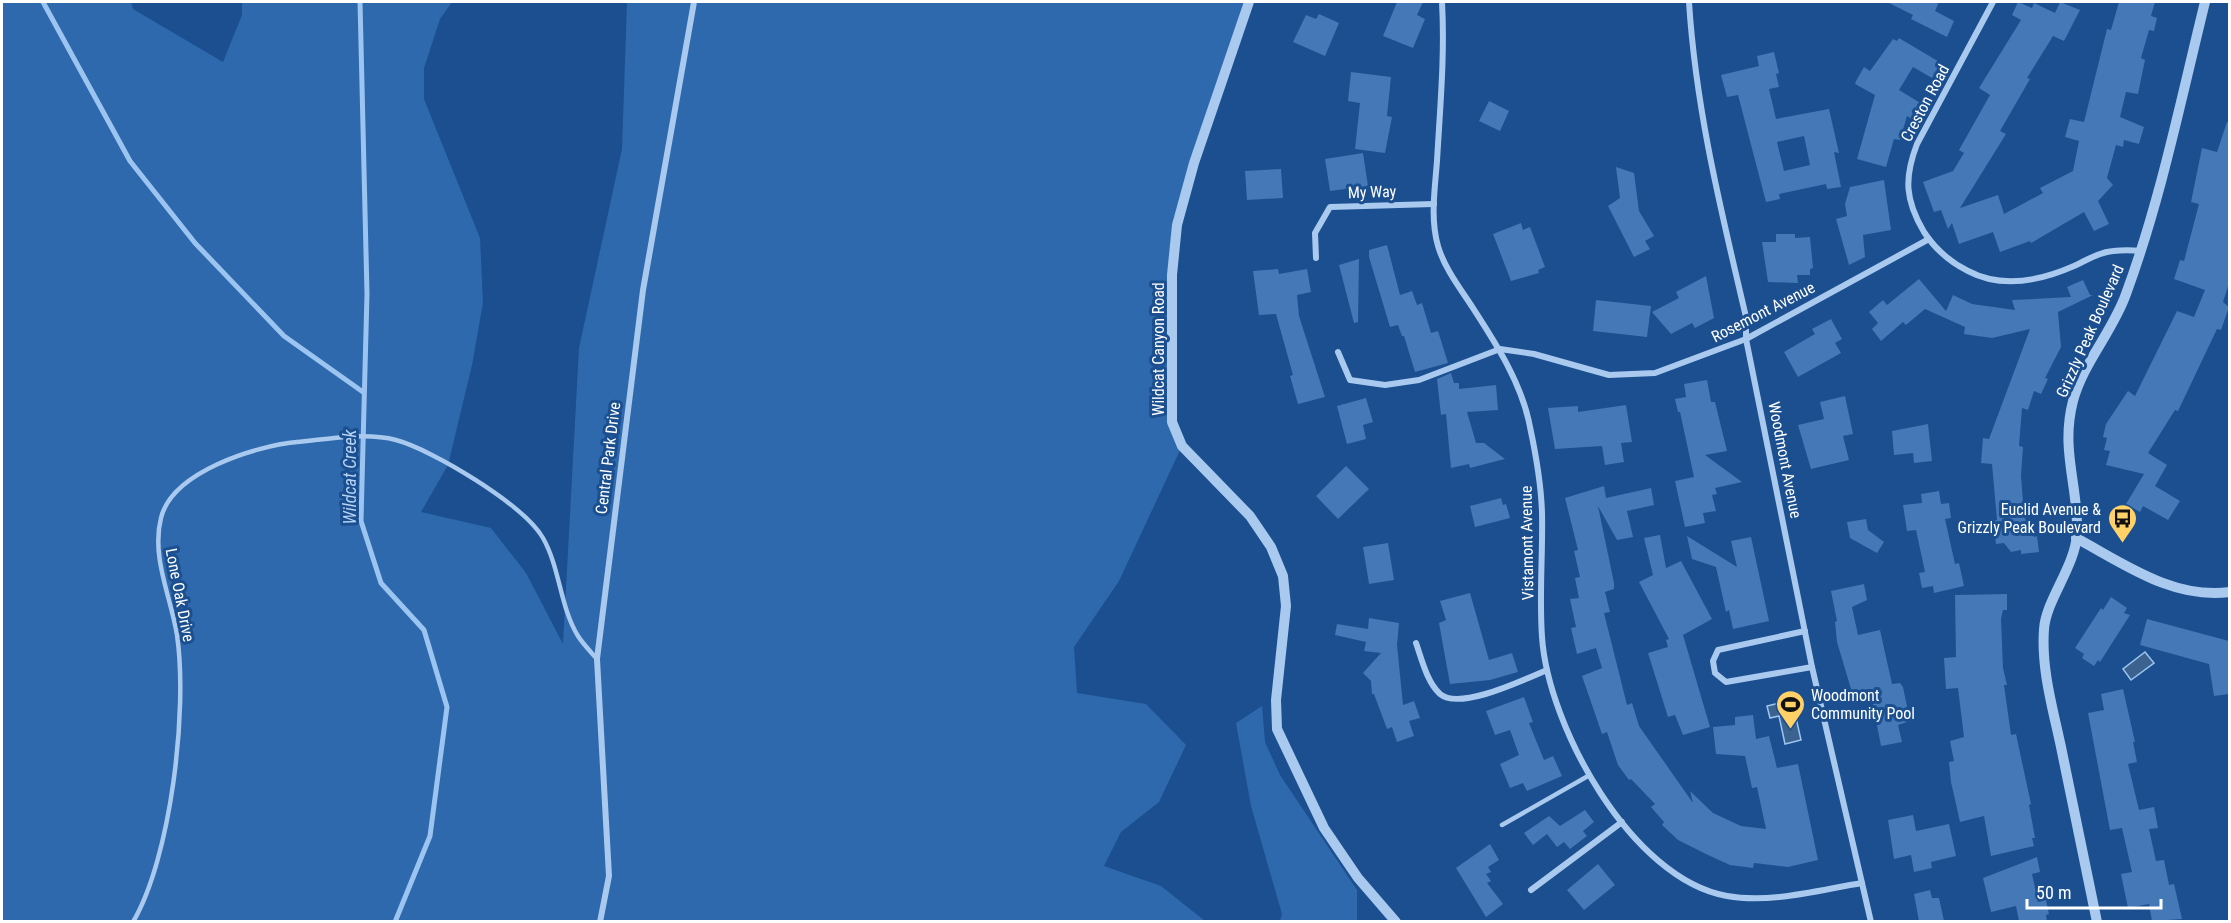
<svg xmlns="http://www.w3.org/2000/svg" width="2231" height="923" viewBox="0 0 2231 923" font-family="'Roboto Condensed',sans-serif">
  <rect width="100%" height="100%" fill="#1b4f8f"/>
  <g fill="#2e69ad">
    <path d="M2,2H131L133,9L223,62L242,15V2H452L440,19L424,68V99L480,238L483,303L472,365L448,465L421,512L491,528L526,573L563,644L579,348L622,149L627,2H1249L1177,225L1171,390L1182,446L1119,581L1074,647L1077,693L1146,704L1186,745L1159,802L1121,832L1104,866L1161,886L1205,921L2,922Z"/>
    <path d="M1262,706L1265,742L1280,775L1357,890V921H1280L1282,914L1251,806L1236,723Z"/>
  </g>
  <g fill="#3c6290" stroke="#9cc4f0" stroke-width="1.5">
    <path d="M2145,652L2154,663L2131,680L2123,669Z"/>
    <path d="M1792,700L1801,740L1785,744L1779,716L1770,718L1767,706Z"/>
  </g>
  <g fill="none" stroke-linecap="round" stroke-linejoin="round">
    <g stroke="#9cc4f0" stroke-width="5">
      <path d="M43,2L130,161L195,243L284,336L363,392"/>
      <path d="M360,2L367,294L361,521L381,583L424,630L447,707L430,836L395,922"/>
    </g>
  </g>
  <g fill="#4478b7" fill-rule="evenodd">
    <path d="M1397,2H1423L1417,15L1425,19L1413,48L1383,36Z"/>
    <path d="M1887,2H1939L1935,11L1954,21L1947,37L1911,19L1913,15Z"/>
    <path d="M2018,2L2032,8L2034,3L2055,13L2060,2L2080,10L2064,41L2053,36L2027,78L2030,79L2000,131L2006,134L1960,208L1998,195L2004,214L2043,193L2040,188L2073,171L2079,141L2065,137L2070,119L2084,122L2107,29L2111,30L2119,2H2155L2151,16L2157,18L2154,31L2149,30L2141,58L2145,60L2138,94L2126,92L2120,117L2144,127L2139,144L2124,140L2123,147L2116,145L2107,178L2113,185L2098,201L2109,224L2094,231L2084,212L2031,243L2030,241L2000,252L1993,232L1959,244L1952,223L1948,229L1941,210L1934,212L1923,182L1953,171L1964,153L1959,150L1990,95L1979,88L2021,20L2012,15Z"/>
    <path d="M1319,14L1339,23L1325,56L1293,42L1306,15L1316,19Z"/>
    <path d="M1899,38L1941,63L1932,78L1913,67L1899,90L1922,104L1912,119L1907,116L1900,140L1894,139L1886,167L1857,159L1875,95L1855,84L1856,81L1864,67L1870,71L1893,39L1897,41Z"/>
    <path d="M1774,52L1779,73L1776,74L1779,87L1769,89L1776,119L1829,109L1839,153L1834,152L1841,187L1827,189L1826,184L1779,194L1780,199L1766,202L1738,95L1727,97L1721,75L1759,66L1757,56ZM1804,136L1810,165L1784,171L1777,142Z"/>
    <path d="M1351,72L1391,77L1387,116L1392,117L1385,153L1355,149L1360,103L1348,101Z"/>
    <path d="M1489,101L1509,111L1500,131L1479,121Z"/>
    <path d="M2227,122L2229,123V283L2223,302L2229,307L2221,330L2217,329L2178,411L2175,410L2148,453L2167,465L2155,486L2180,501L2168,520L2143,506L2140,512L2126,504L2144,474L2106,465L2110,451L2104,450L2107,438L2103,437L2106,424L2128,391L2135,396L2177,311L2194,317L2205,290L2174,279L2180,260L2184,261L2199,204L2191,202L2202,148L2217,152Z"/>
    <path d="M1363,153L1368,186L1330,191L1325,159Z"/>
    <path d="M1616,167L1634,173L1639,211L1654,236L1645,241L1650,249L1634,257L1608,206L1620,198Z"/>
    <path d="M1281,169L1283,198L1247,200L1245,171Z"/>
    <path d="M1884,180L1891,230L1863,235L1865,257L1849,265L1836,219L1847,216L1845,204L1850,187Z"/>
    <path d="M1521,223L1523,230L1530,227L1545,267L1538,270L1539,273L1511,281L1493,234Z"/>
    <path d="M1776,234H1795V238L1810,237L1813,268L1810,269V275H1797L1798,283L1768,282L1762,242H1776Z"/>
    <path d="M1387,245L1400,295L1412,291L1417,305L1422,303L1431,333L1438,331L1448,363L1415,372L1404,336H1402L1398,325L1390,327L1369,257V250Z"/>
    <path d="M1359,259L1358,322L1354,323L1339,265Z"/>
    <path d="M1278,269L1279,274L1307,269L1311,292L1297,295L1299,316L1325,397L1298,404L1290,376L1293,375L1276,314L1259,315L1253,271Z"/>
    <path d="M1706,276L1714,318L1695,328L1692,323L1671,334L1652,312L1679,298L1676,292Z"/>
    <path d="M1919,279L1946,311L1953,295L1972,304L2015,310L2012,300L2071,297L2067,287L2083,280L2090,295H2093L2058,312L2061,347L2045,378L2048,379L2041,394L2034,391L2028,410L2022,408L2019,446L2023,447L2021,476L2024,514L2028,529L2033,528L2034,537L2037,536L2039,552L2021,554V550L2011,552L2004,543L1996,544L1993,521L1997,520L1992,464L1981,463L1983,438L1989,439L2030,329L1992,338L1964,334L1965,327L1925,309L1906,325L1903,322L1881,341L1872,329L1878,323L1869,312L1883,300L1887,305Z"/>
    <path d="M1596,300L1651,306L1647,337L1593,331Z"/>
    <path d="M1831,319L1842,339L1835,343L1841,353L1798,377L1784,352L1815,334L1812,329Z"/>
    <path d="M1451,373L1454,383H1459V389L1496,385L1498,410L1467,412L1476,443H1484L1505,459L1470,468L1469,464L1451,468L1446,414L1441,415L1437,379Z"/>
    <path d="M1707,380L1711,402H1715L1727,451L1705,455L1742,482L1715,488L1717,494L1712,495L1716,511L1703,513L1705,523L1685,527L1675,481L1694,477L1680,412H1678L1675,399L1686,397L1684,384Z"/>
    <path d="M1845,396L1853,434L1843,436L1849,460L1811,469L1798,425L1824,419L1820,402Z"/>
    <path d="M1366,398L1373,422L1363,425L1366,439L1347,444L1337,406Z"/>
    <path d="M1626,405L1632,442L1621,443L1624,462L1605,465L1602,446L1555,449L1548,408L1578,406V412Z"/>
    <path d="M1928,424L1932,461L1914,463L1913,453L1894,455L1892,431Z"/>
    <path d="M1346,466L1369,489L1338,519L1316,496Z"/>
    <path d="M1604,486L1606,498L1651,488L1654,505L1627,511L1633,537L1617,540L1598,506L1614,583V589L1605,592L1610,612L1604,613L1627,705L1632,703L1639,726L1693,803L1690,791L1713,813L1741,826L1766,829L1757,787L1752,788L1745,756L1716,754L1713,727L1735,725V717L1753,715L1756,739L1769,736L1777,768L1798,764L1818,860L1788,867L1754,863L1753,868L1730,865L1708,855L1678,840L1662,825L1664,822L1651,807L1655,804L1631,779L1629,780L1618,765L1607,732L1602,734L1582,676L1602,668L1596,648L1577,654L1571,628L1576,627L1570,599L1579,598L1575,578L1580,577L1574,551L1578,550L1565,498Z"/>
    <path d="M1939,491L1941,504L1949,503L1951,518L1945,519L1955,564L1959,563L1964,586L1934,593L1933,586L1922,588L1919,573L1925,572L1916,530L1907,531L1903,505L1922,503L1921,494Z"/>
    <path d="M1501,498L1503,505L1506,504L1510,518L1475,527L1470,506Z"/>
    <path d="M1866,519L1868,530L1884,542L1877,553L1850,538L1847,522Z"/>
    <path d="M1660,535L1666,568L1681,561L1712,619L1683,635L1710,727L1683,735L1675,715L1668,717L1648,653L1668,647L1666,640L1669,639L1639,582L1653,575L1644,538Z"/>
    <path d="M1687,536L1737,567L1731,541L1751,537L1769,621L1733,629L1729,610L1726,612L1716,567L1692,559Z"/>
    <path d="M1388,543L1394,580L1369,584L1363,547Z"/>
    <path d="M1864,584L1867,600L1852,607L1858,635L1880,630L1892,684L1900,683L1903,687L1910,721L1898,725L1902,742L1881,746L1871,694L1854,699L1837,642L1835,622L1837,621L1831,591Z"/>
    <path d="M1470,593L1489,660L1512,653L1518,672L1490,680L1450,684L1439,623L1446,620L1440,601Z"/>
    <path d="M2007,594V610H2003L2001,619L2003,668L2007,685H2004L2011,735L2016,734L2031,804L2029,805L2035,838H2032L2034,846L1991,856L1984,816L1960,822L1951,782L1949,762L1954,761L1950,741L1964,737L1958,688L1946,689L1944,658L1956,657L1955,595Z"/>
    <path d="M2111,597L2127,608L2124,613L2130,615L2100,662L2098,660L2094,666L2082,658L2084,654L2075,648L2101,608L2103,610Z"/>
    <path d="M1369,618L1399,623L1397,645L1403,705L1414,701L1420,718L1409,721L1414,736L1397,742L1392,727L1387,729L1374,694H1372L1371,681L1363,673L1381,653L1364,651L1366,642L1335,635L1337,624L1368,629Z"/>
    <path d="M2147,619L2229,641V694L2214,696L2209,664L2140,645Z"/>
    <path d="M2123,689L2135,742H2133L2137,762L2128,764L2139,810L2154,807L2158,828L2149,829L2156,861L2164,860L2169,885L2174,884L2182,919L2152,921L2149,904L2128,908L2121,874L2132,872L2122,828L2110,830L2088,713L2104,710L2101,694Z"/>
    <path d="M1524,697L1533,722L1529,723L1544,760L1553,756L1562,776L1527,791L1523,783L1510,788L1500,764L1519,755L1510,730L1495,735L1486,711Z"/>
    <path d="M1585,810L1594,822L1583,831L1587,836L1570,849L1564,842L1557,847L1547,834L1533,845L1524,833L1549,816L1560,826Z"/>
    <path d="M1913,815L1916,831L1949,824L1956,856L1931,862L1932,868L1914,872L1911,855L1894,859L1888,820Z"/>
    <path d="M1490,844L1499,860L1488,867L1491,872L1486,874L1491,881L1487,883L1503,904L1486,917L1456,868Z"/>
    <path d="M2037,857L2040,872L2032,874L2038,902L2046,900L2049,914L2046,915L2047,921H2019L2016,906L1991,912L1983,878Z"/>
    <path d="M1598,864L1615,885L1584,910L1567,890Z"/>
    <path d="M1930,890L1932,898H1939L1944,921H1919L1914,894Z"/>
  </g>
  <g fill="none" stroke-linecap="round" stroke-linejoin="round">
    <g stroke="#a9c9ee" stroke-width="4.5">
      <path d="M1502,825L1588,776"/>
      <path d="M133,922C171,857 188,710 177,635C171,597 151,557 161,518C172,472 255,446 297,442C328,439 365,432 396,440C433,450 524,505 543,538C560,568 560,607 578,636C583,644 591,652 597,659"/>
    </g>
    <g stroke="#a9c9ee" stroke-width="6">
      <path d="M1442,2C1445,55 1440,108 1437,161C1435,188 1430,219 1438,246C1444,267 1459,287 1471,305C1495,342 1522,383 1530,427C1536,455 1541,484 1542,512C1543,553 1539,595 1542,637C1548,726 1631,879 1727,896C1770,904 1819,890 1862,883"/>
      <path d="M1689,2C1696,111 1721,210 1746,317V339L1812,667L1871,922"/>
      <path d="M1993,2L1917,144C1904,178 1905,200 1924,232C1935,249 1950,262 1968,271C2002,289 2040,281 2074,266C2087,260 2099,252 2113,251C2122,250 2132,250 2141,251"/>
      <path d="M1316,258L1315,233L1330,207L1434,204"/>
      <path d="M1338,352L1350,380L1385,385L1419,380L1500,349L1534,354L1609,375L1655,373L1746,339L1929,239"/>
      <path d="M1805,631L1718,650L1713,661L1715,673L1726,682L1812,667"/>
      <path d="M1416,643C1422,660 1427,682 1440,694C1460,711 1525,679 1547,670"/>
      <path d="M1531,890L1622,822"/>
      <path d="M600,922L609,876L597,659L643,290L694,2"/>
    </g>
    <g stroke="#a9c9ee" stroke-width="10">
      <path d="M1249,2L1194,163L1177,225L1172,275V422L1182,446L1250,516L1271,547L1283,576L1286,606L1276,700L1277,729L1324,828L1358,878L1396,922"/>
      <path d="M2076,538C2123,563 2173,600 2230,592"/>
      <path d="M2097,922C2085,863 2073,805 2061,747C2053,709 2041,669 2044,629C2046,600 2075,567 2077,534C2079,487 2060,451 2073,401C2083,363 2113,331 2126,294C2161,199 2181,99 2205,2"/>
    </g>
  </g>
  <defs>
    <symbol id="bus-pin" viewBox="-11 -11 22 30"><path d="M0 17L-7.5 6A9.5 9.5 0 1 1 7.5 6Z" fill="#ffd166" stroke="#1b4f8f"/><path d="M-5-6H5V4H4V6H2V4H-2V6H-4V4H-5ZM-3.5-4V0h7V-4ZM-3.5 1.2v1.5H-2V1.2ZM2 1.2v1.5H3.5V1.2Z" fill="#111"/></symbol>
    <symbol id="stadium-pin" viewBox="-11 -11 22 30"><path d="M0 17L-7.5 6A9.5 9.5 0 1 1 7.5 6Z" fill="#ffd166" stroke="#1b4f8f"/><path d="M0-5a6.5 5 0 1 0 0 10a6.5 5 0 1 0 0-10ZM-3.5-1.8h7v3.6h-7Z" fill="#111"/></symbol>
  </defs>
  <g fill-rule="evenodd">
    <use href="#bus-pin" x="2106" y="502" width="33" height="45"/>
    <use href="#stadium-pin" x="1774" y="688" width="33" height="45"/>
  </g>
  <g text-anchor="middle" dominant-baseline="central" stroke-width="6" stroke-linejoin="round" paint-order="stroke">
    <g font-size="16" fill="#fff" stroke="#1b4f8f">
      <text transform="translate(1925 103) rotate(-62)">Creston Road</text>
      <text transform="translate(1372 192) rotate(-2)">My Way</text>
      <text transform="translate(1763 312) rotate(-27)">Rosemont Avenue</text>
      <text transform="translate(2090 331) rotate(-66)">Grizzly Peak Boulevard</text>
      <text transform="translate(1158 349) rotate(-90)">Wildcat Canyon Road</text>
      <text transform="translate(608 458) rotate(-83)">Central Park Drive</text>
      <text transform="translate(1785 460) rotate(79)">Woodmont Avenue</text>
      <text transform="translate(1527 543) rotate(-91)">Vistamont Avenue</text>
      <text transform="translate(180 595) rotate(79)">Lone Oak Drive</text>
    </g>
    <g font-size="16" fill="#fff" stroke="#1b4f8f" text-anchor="end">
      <text x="2101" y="509">Euclid Avenue &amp;<tspan x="2101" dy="18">Grizzly Peak Boulevard</tspan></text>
      <text x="1811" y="695" text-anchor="start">Woodmont<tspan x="1811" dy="18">Community Pool</tspan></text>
    </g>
    <g font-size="18" font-style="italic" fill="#b5d3f5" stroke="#1b4f8f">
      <text transform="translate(349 477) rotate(-90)">Wildcat Creek</text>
    </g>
  </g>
  <rect width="2231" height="923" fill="none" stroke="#ffffff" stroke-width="6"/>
  <path d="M2027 899v9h134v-9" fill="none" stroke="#ffffff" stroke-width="3"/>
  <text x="2036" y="899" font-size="18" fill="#ffffff" stroke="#1b4f8f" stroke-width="4.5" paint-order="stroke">50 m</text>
</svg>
